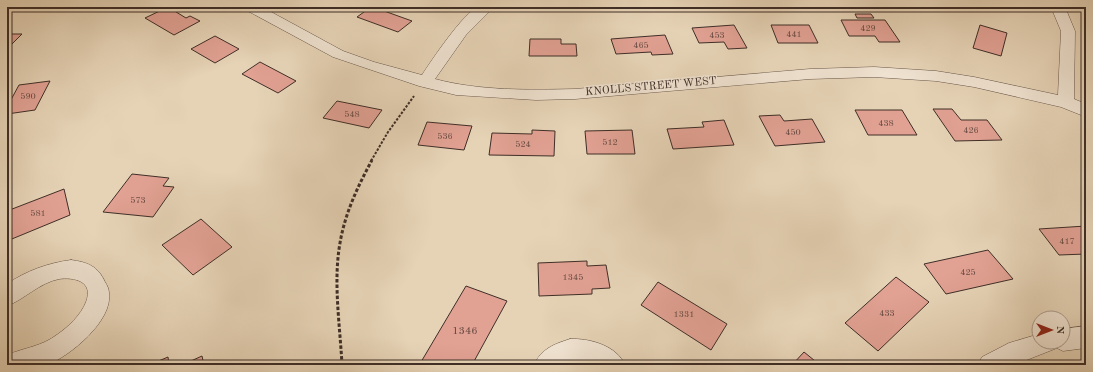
<svg xmlns="http://www.w3.org/2000/svg" width="1093" height="372" viewBox="0 0 1093 372" font-family="'Old Standard TT',serif">
  <rect width="100%" height="100%" fill="#e6d3b6"/>
  <filter id="stains"><feTurbulence type="fractalNoise" baseFrequency=".005" numOctaves="4"/><feColorMatrix values="0 0 0 0 .2 0 0 0 0 .09 0 0 0 0 .02 0 0 0 .5 -.17"/></filter>
  <radialGradient id="worn" r=".72"><stop offset=".6" stop-color="#630" stop-opacity="0"/><stop offset="1" stop-color="#630" stop-opacity=".3"/></radialGradient>
  <g fill="#e1a193" stroke="#3f2e27">
    <path d="M168,7L186,18L190,16L200,21L174,35L145,18Z"/>
    <path d="M371,7H373L412,21L398,32L357,17Z"/>
    <path d="M966,7H1005L1008,11L967,8Z"/>
    <path d="M855,14H871L874,18H857Z"/>
    <path d="M841,20H885L900,42H879L875,36H849Z"/>
    <path d="M734,25L747,48L728,49L724,42L699,43L692,28Z"/>
    <path d="M771,25H809L818,43H778Z"/>
    <path d="M980,25L1007,33L1001,56L973,48Z"/>
    <path d="M7,34H22L7,49Z"/>
    <path d="M665,35L673,54L652,55L651,52L616,54L611,39Z"/>
    <path d="M215,36L239,49L215,63L191,49Z"/>
    <path d="M530,39H561V44H576L577,56H529Z"/>
    <path d="M260,62L296,81L278,93L242,74Z"/>
    <path d="M50,81L35,110L7,114V107L19,85Z"/>
    <path d="M337,101L382,110L369,128L323,118Z"/>
    <path d="M933,109H952L961,120H987L1002,140L955,141Z"/>
    <path d="M855,110H902L917,135H868Z"/>
    <path d="M780,115L784,121L812,119L825,142L775,146L759,116Z"/>
    <path d="M724,120L734,145L673,149L667,129L704,127L702,122Z"/>
    <path d="M427,122L472,126L464,150L418,145Z"/>
    <path d="M532,130L555,131L554,156L489,155L492,133L532,134Z"/>
    <path d="M632,130L635,154H587L585,131Z"/>
    <path d="M132,174L169,178L163,186L174,187L153,217L103,212Z"/>
    <path d="M64,189L70,215L7,241V211Z"/>
    <path d="M201,219L232,247L193,275L162,245Z"/>
    <path d="M1086,226V254L1059,255L1039,229Z"/>
    <path d="M988,250L1013,279L946,294L924,264Z"/>
    <path d="M587,261V266L606,265L610,288L592,289V294L539,296L538,263Z"/>
    <path d="M896,277L929,302L878,351L845,323Z"/>
    <path d="M658,282L727,324L711,350L641,305Z"/>
    <path d="M466,286L507,301L472,365H429L421,362Z"/>
    <path d="M804,352L820,365H792Z"/>
    <path d="M202,356L204,365H182Z"/>
    <path d="M168,357L169,365H149Z"/>
  </g>
  <g fill="none" stroke-linecap="round" stroke-linejoin="round">
    <defs>
      <g id="minor">
        <path d="M244,7H262L343,51L374,62L422,75C431,61 464,12 478,7C482,6 490,7 494,7L466,35L435,79C480,91 529,90 575,89L810,69L874,67L936,71L974,77L1058,95L1061,31L1051,7H1065L1075,31L1074,99L1086,104V117L1061,107L974,87L936,81L874,77L810,79L575,99L536,100L456,95L419,86L333,57L246,10Z"/>
        <path d="M71,260C87,262 98,266 105,282C107,285 109,289 109,293C113,321 70,356 47,365H7V355C26,347 41,347 58,334C68,327 81,315 86,302C94,281 74,277 59,279C39,283 25,299 7,306V284C26,271 48,263 71,260Z"/>
        <path d="M1086,326V348L1063,351L1057,348L1014,365H978L982,357L1009,343L1039,334V342H1063V329Z"/>
        <path d="M570,339C590,338 617,346 625,365H593L579,361H570L563,365H534C541,349 554,344 570,339Z"/>
      </g>
    </defs>
    <use href="#minor" stroke="#69574b" stroke-width="1"/>
    <path stroke="#3f2e27" stroke-width="2" stroke-dasharray="2.5 1.5" stroke-linecap="butt" d="M371,161L388,132L414,96"/>
    <path stroke="#3f2e27" stroke-width="3" stroke-dasharray="3.5 2" stroke-linecap="butt" d="M342,365C340,325 333,282 340,243C345,213 358,186 372,160"/>
    <use href="#minor" fill="#efe2d0" fill-rule="evenodd"/>
  </g>
  <g text-anchor="middle" dominant-baseline="central" stroke-width="3" stroke-linejoin="round" paint-order="stroke">
    <g font-size="9" fill="#684b42">
      <text x="868" y="28">429</text>
      <text x="794" y="34">441</text>
      <text x="717" y="35">453</text>
      <text x="641" y="45">465</text>
      <text x="28" y="96">590</text>
      <text x="352" y="114">548</text>
      <text x="886" y="123">438</text>
      <text x="971" y="130">426</text>
      <text x="793" y="132">450</text>
      <text x="445" y="136">536</text>
      <text x="610" y="142">512</text>
      <text x="523" y="144">524</text>
      <text x="138" y="200">573</text>
      <text x="38" y="213">581</text>
      <text x="1067" y="241">417</text>
      <text x="968" y="272">425</text>
      <text x="573" y="277">1345</text>
      <text x="887" y="313">433</text>
      <text x="684" y="314">1331</text>
    </g>
    <g font-size="11" fill="#3f2e27" stroke="#efe2d0">
      <text transform="translate(651 87) rotate(-5)">KNOLLS STREET WEST</text>
    </g>
    <g font-size="11" fill="#684b42">
      <text x="465" y="331">1346</text>
    </g>
  </g>
  <rect width="1093" height="372" fill="none" stroke="#e6d3b6" stroke-width="24"/>
  <rect x="8" y="8" width="1077" height="356" fill="none" stroke="#3f2e27" stroke-width="2"/>
  <rect x="12" y="12" width="1069" height="348" fill="none" stroke="#3f2e27"/>
  <g transform="translate(1051 330) rotate(90)"><circle r="19" fill="#efe2d0" stroke="#a99a8c"/>
  <path d="M0-3L7 15L0 10L-7 15Z" fill="#8f2418"/>
  <text y="-6" font-size="11" font-weight="bold" text-anchor="middle" fill="#3f2e27">N</text>
  </g>
  <rect width="100%" height="100%" filter="url(#stains)"/>
  <rect width="100%" height="100%" fill="url(#worn)"/>
</svg>
